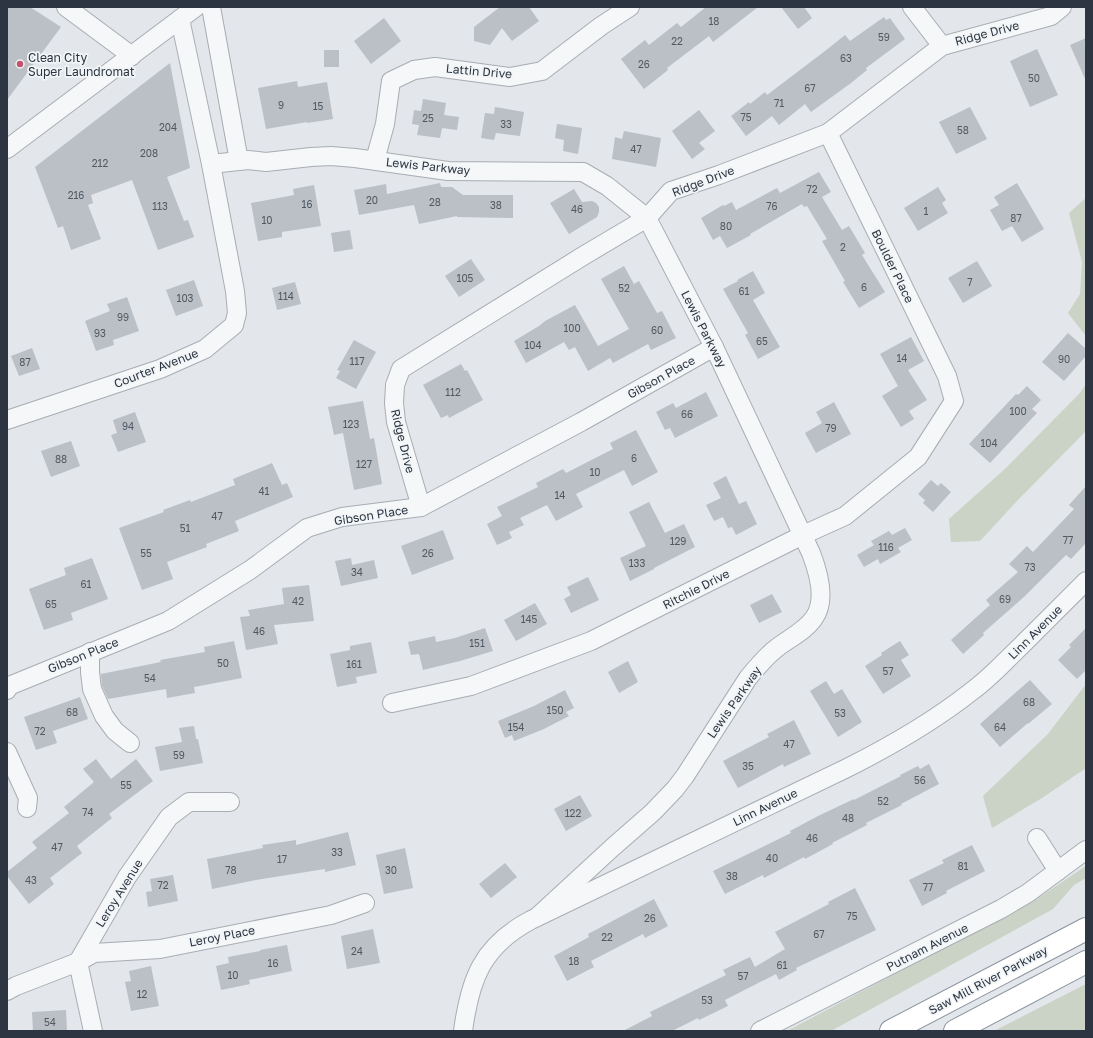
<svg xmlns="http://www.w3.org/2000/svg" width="1093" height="1038" viewBox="0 0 1093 1038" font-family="'Golos Text',sans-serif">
  <rect width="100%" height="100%" fill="#e3e6ea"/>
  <g fill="#cad3c5">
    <path d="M1086,198V336L1068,313L1080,294L1082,262L1069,213Z"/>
    <path d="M1086,384V431L1016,502L980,541L951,542L949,519L1006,468L1079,394Z"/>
    <path d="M1086,684V768L1042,798L992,828L983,796L1048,734Z"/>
    <path d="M1086,866V878L1074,885L1053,909L831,1031H787L1038,898Z"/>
    <path d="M1086,984V1031H994Z"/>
  </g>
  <g fill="#bac0c6">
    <path d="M7,7H30L61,27L7,100Z"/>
    <path d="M500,7H529L539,21L512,41L502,28L490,45L474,41V27Z"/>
    <path d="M706,7H758L713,42L709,36L667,68L668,70L644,89L621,59L645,40L649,45L677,23L681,27Z"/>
    <path d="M781,7H804L812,18L798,29Z"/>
    <path d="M884,17L886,20L890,18L905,39L866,68L867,70L851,83L811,112L805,104L779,125L772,116L746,136L731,116L749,102L750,104L765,92L767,95L825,51L845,35L850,41Z"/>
    <path d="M384,18L401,41L371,64L354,41Z"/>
    <path d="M1086,38V81L1070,45Z"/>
    <path d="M1037,49L1058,95L1030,107L1010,61Z"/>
    <rect x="324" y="50" width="15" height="17"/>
    <path d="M170,63L190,168L167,177L184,221L188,220L194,237L158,250L132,180L91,195L93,203L88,205L101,239L71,250L63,226L58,228L35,167Z"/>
    <path d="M297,81L298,87L327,82L333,119L307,123V122L266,129L258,88Z"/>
    <path d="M423,99L446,103L444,115L459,117L457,130L442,128L440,138L417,135L419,125L412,124L414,110L421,111Z"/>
    <path d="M495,107L524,112L520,136L496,133L494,140L481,138L485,113L494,114Z"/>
    <path d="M970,107L987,139L956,154L939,122Z"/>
    <path d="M699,110L715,131L699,143L705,149L692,159L672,131Z"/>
    <path d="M557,124L582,128L578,154L563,151L564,140L555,138Z"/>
    <path d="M624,131L661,138L656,167L612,159L615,137L622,139Z"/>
    <path d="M819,172L831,192L822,197L842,230L849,226L865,253L862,255L885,292L859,308L843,282L845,281L822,241L827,239L807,206L804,207L802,204L750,234L751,235L727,248L720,236L713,240L701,218L723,205L724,206L732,202L736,210L777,188L780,193Z"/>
    <path d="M440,183L441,187H452L463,195H513V218L457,217V216L419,224L414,205L359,215L354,190L386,184L387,194Z"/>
    <path d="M1017,183L1044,229L1022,242L1012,226L1002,231L990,210L999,205L994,197Z"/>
    <path d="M314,185L321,226L282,232V237L258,241L251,203L294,195L293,189Z"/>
    <path d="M938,187L946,200L942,203L948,213L918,231L904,208Z"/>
    <path d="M574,189L582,202L592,201L596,203L599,207V212L597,217L569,234L550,203Z"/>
    <path d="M350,230L353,249L334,252L331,233Z"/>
    <path d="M471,259L485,280L459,297L445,276Z"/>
    <path d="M977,261L992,286L963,303L948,278Z"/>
    <path d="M624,266L634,284L639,281L657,313L662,311L676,338L651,350L648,344L613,363L610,358L588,371L575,347L569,350L564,342L526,363L514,341L539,326L545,321L575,305L598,346L629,329L601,279Z"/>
    <path d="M753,271L765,293L753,300L780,347L758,359L745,335L748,333L723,289L738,281L737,280Z"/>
    <path d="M194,280L203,306L176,316L166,290Z"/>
    <path d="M295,282L301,304L277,310L272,288Z"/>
    <path d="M127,297L139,331L113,340L114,345L96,351L85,321L110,311L107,304Z"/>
    <path d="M1068,333L1086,349V356L1064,381L1042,362Z"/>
    <path d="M911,337L924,361L908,370L927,400L909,411L914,419L901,427L882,396L898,386L880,354Z"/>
    <path d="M354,340L376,352L356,389L336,378L340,371L337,370Z"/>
    <path d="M32,348L40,369L19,376L11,356Z"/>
    <path d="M461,364L465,371L467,370L483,400L449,418L448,415L441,418L423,385Z"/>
    <path d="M1027,386L1041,400L1032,409L1037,413L990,463L969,444L1016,394L1018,395Z"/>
    <path d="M706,392L718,416L675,438L670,428L665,430L656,412L673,403L676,408Z"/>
    <path d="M363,401L370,439L374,438L382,484L354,490L343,433L334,435L328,407Z"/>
    <path d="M834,402L851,434L816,453L805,433L822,423L816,412Z"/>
    <path d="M135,412L146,442L118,452L111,435L117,433L113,420Z"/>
    <path d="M636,430L658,472L632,486L624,470L576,494L583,507L556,521L547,505L520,518L524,525L509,532L512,538L497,545L487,524L502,516L497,507L538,487L536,483L563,469L566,473L613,449L610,443Z"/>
    <path d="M71,441L80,466L51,477L41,451Z"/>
    <path d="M272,463L282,485L287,483L293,497L235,521L239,531L206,544L207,547L167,562L173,579L142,590L119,528L164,512L163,510L190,500L191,502L235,485L233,479Z"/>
    <path d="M726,476L739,504L746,501L757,524L736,535L732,527L728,528L723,517L714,521L706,505L721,498L713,483Z"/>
    <path d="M931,480L938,486L941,483L951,492L933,512L923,503L925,500L918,494Z"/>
    <path d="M1086,486V543L1071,559L1066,555L1025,596L983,633L984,635L963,654L951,640L990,605L986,600L1018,572L1009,564L1027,546L1033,552L1074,509L1069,505Z"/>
    <path d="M649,502L665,533L684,524L695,547L654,568V569L630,581L620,558L646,546L629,512Z"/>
    <path d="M905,528L912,540L898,548L901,552L880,564L878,559L864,567L857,555L874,545L871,541L889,531L892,535Z"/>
    <path d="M443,530L454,559L412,575L401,546Z"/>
    <path d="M92,558L108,599L71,613L73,620L44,630L29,589L66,575L64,568Z"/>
    <path d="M351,558L352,565L374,560L378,578L341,586L335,561Z"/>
    <path d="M588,577L599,600L571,613L564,599L571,595L567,587Z"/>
    <path d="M309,585L314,621L274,625L278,644L246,650L240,617L250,616L248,610L284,604L282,588Z"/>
    <path d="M772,594L782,612L759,623L750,605Z"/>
    <path d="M535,603L547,624L516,641L504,620Z"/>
    <path d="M485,628L493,651L460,661L423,670L419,654L411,655L408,642L435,636L436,642L455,638Z"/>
    <path d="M1086,628V670L1077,679L1058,660L1071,647L1069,645Z"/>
    <path d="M234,641L242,678L194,687L195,693L167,698L166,689L108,699L102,686L101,674L161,662L160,660L205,652L204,647Z"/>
    <path d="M900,641L909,655L901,660L911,676L883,694L865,666L882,655L881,653Z"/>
    <path d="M371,642L377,673L356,677L357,683L337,687L330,654L350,650V646Z"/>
    <path d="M628,661L638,682L619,693L608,672Z"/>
    <path d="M1030,680L1052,704L1028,724V723L1000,747L980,724Z"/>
    <path d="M826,681L834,694L842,689L862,722L838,737L810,691Z"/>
    <path d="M565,690L574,708L566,712L569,716L544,729L514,741L512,735L505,738L498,721L534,706Z"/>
    <path d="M80,697L88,719L53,731L57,743L36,750L24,717Z"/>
    <path d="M794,720L811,754L784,767L783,764L738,788L723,761L769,737L767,734Z"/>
    <path d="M194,726L196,739H198L203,763L160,771L155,747L182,742L179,728Z"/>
    <path d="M96,759L111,779L136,759L153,781L109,814L112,818L77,846L82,853L50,878L54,884L29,904L7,876V872L37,848L32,842L69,813L64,807L94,782L83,769Z"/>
    <path d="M929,764L939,784L901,804L902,805L866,823L867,825L832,843L833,844L805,859L804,857L764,878L763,875L725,894L713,871L791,833L790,831L818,816L854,799V800L901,776L900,775L918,766L920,769Z"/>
    <path d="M580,795L592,816L566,831L554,809Z"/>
    <path d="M348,832L356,865L325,872V869L256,880L212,889L207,859L263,848L262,845L296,840V845Z"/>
    <path d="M972,845L985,871L946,891L947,893L922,906L909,880L944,863L942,860Z"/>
    <path d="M405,848L413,888L384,894L376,855Z"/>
    <path d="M505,863L517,877L491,898L479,884Z"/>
    <path d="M173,875L178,901L148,907L146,892L152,891L150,879Z"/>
    <path d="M855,888L876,930L796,968L797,970L779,980L776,974L725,1000L728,1006L699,1020L698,1018L672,1031H623L652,1016L650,1012L726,975L723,970L750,957L755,967L785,949L775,932L829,904L828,902Z"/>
    <path d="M654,899L668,926L645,938L643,934L591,961L594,967L567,981L554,956L589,937L588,934Z"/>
    <path d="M373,929L380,963L347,969L341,936Z"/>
    <path d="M287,945L292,971L249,980L250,984L221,990L216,966L229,963L228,957L260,951V950Z"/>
    <path d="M151,966L159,1006L131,1011L125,982L131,981L129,971Z"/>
    <path d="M66,1010L67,1031H33L32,1012Z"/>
  </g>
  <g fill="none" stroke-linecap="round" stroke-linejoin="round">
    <defs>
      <g id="minor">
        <path d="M66,7L132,56"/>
        <path d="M211,7L239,161"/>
        <path d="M912,7L942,46"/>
        <path d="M7,149L196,7"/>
        <path d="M375,160L385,124L391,81L414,70L435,67L510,77L542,71L601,26L630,7"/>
        <path d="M211,164L248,160L266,162L311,157L331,156L355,158L448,171L583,172L607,186L647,218L714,347L811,553C818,571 827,600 814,618C806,630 790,638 778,647C767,655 757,667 748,678L685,776L675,789L653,812L613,847L537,917"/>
        <path d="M7,420L160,369L205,349L234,325L237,313L235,291L211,164L180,19"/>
        <path d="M421,507L396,422L394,403L395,385L401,369L583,256L647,218L671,191L719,175L828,133L942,46L1051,16L1062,7"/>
        <path d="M90,652V672L92,689L104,716L115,731L130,743"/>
        <path d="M7,690L9,686L168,621L250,570L307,528L342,517L421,507L581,422L714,347"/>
        <path d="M392,703L471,686L591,641L803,535L845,516L918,457L954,401L947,376L828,133"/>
        <path d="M7,752L28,798L27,808"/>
        <path d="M1037,838L1058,871"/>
        <path d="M78,962L127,877L169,817L189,802H230"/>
        <path d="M78,962L93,1031"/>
        <path d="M7,991L16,986L78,962L94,953L160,949L331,915L365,903"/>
        <path d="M463,1031C470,979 482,946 531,920L845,769C889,747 933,722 972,691C990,678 1005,661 1021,646C1043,624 1064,603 1086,581"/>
        <path d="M760,1031L1001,909L1028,893L1086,850"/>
      </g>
      <g id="highway">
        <path d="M891,1031L1086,929"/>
        <path d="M955,1031L1086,962"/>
      </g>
    </defs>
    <use href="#minor" stroke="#a8adb4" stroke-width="20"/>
    <use href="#highway" stroke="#8b95a0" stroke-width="24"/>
    <use href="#minor" stroke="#f5f7f8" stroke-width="18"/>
    <use href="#highway" stroke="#fff" stroke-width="22"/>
  </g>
  <circle fill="#c5526c" stroke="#f2f5f7" stroke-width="1.5" cx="20" cy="64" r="4"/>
  <g text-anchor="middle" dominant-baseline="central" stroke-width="3.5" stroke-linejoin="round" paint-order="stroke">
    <g font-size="10" fill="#505862">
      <text x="714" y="21">18</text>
      <text x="884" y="37">59</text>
      <text x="677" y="41">22</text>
      <text x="846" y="58">63</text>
      <text x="644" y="64">26</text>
      <text x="1034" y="78">50</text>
      <text x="810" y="88">67</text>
      <text x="779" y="103">71</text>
      <text x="281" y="105">9</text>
      <text x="318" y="106">15</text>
      <text x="746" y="117">75</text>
      <text x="428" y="118">25</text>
      <text x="506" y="124">33</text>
      <text x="168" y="127">204</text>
      <text x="963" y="130">58</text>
      <text x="636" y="149">47</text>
      <text x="149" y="153">208</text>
      <text x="100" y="163">212</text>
      <text x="812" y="189">72</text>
      <text x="76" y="195">216</text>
      <text x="372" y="200">20</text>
      <text x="435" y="202">28</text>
      <text x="307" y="204">16</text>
      <text x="496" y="205">38</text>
      <text x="160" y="206">113</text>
      <text x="772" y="206">76</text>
      <text x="577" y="209">46</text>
      <text x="926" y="211">1</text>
      <text x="1016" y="218">87</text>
      <text x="267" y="220">10</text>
      <text x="726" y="226">80</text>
      <text x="843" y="247">2</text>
      <text x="465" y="278">105</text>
      <text x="970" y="282">7</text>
      <text x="864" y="287">6</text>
      <text x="624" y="288">52</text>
      <text x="744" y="291">61</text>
      <text x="286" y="296">114</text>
      <text x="185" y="298">103</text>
      <text x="123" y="317">99</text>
      <text x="572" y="328">100</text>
      <text x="657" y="330">60</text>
      <text x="100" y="333">93</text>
      <text x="762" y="341">65</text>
      <text x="533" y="345">104</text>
      <text x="902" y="358">14</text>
      <text x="1064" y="359">90</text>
      <text x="357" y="361">117</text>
      <text x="25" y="362">87</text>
      <text x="453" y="392">112</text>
      <text x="1018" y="411">100</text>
      <text x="687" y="414">66</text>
      <text x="351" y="424">123</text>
      <text x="128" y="426">94</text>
      <text x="831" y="428">79</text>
      <text x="989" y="443">104</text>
      <text x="634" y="458">6</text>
      <text x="61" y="459">88</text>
      <text x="364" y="464">127</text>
      <text x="595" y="472">10</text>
      <text x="264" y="491">41</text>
      <text x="560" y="495">14</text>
      <text x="217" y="516">47</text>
      <text x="185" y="528">51</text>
      <text x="1068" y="540">77</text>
      <text x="678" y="541">129</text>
      <text x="886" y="547">116</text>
      <text x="146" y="553">55</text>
      <text x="428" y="553">26</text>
      <text x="637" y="563">133</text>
      <text x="1030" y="567">73</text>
      <text x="357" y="572">34</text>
      <text x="86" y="584">61</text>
      <text x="1005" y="599">69</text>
      <text x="298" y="601">42</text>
      <text x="51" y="604">65</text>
      <text x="529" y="619">145</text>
      <text x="259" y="631">46</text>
      <text x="477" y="643">151</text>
      <text x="223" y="663">50</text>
      <text x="354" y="664">161</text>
      <text x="888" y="671">57</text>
      <text x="150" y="678">54</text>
      <text x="1029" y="702">68</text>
      <text x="555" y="710">150</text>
      <text x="72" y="712">68</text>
      <text x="840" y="713">53</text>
      <text x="516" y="727">154</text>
      <text x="1000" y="727">64</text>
      <text x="40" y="731">72</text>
      <text x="789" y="744">47</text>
      <text x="179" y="755">59</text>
      <text x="748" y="766">35</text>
      <text x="920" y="780">56</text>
      <text x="126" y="785">55</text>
      <text x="883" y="801">52</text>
      <text x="88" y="812">74</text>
      <text x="573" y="813">122</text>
      <text x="848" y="818">48</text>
      <text x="812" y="838">46</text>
      <text x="57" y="847">47</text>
      <text x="337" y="852">33</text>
      <text x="772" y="858">40</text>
      <text x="282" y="859">17</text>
      <text x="963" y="866">81</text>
      <text x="231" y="870">78</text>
      <text x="391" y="870">30</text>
      <text x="732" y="876">38</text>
      <text x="31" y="880">43</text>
      <text x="163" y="885">72</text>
      <text x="928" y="887">77</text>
      <text x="852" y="916">75</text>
      <text x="650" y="918">26</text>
      <text x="819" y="934">67</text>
      <text x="607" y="937">22</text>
      <text x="357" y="951">24</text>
      <text x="574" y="961">18</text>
      <text x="273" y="963">16</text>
      <text x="782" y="965">61</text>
      <text x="233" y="975">10</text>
      <text x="743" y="976">57</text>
      <text x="142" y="994">12</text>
      <text x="707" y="1000">53</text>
      <text x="50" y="1022">54</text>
    </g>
    <g font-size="12" fill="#2c3541" stroke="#f2f5f7">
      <text transform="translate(987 33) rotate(-15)">Ridge Drive</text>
      <text transform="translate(479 71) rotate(5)">Lattin Drive</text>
      <text transform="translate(428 166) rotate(6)">Lewis Parkway</text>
      <text transform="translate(703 181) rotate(-21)">Ridge Drive</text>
      <text transform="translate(893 266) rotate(64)">Boulder Place</text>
      <text transform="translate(704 329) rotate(63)">Lewis Parkway</text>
      <text transform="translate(156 368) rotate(-21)">Courter Avenue</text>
      <text transform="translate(661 377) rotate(-29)">Gibson Place</text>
      <text transform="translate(403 441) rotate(76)">Ridge Drive</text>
      <text transform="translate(371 515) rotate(-9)">Gibson Place</text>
      <text transform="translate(696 589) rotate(-27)">Ritchie Drive</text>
      <text transform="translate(1035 632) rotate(-45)">Linn Avenue</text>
      <text transform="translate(83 655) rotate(-22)">Gibson Place</text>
      <text transform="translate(734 702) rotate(-55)">Lewis Parkway</text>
      <text transform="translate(765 807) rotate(-26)">Linn Avenue</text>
      <text transform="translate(119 893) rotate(-58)">Leroy Avenue</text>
      <text transform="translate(222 936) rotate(-11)">Leroy Place</text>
      <text transform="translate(927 947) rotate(-27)">Putnam Avenue</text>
      <text transform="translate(988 980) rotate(-28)">Saw Mill River Parkway</text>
    </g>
    <g font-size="12" fill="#2c3541" stroke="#f2f5f7" text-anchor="start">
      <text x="28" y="57">Clean City<tspan x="28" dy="14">Super Laundromat</tspan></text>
    </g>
  </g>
  <rect width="1093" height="1038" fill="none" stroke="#2c3541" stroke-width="16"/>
</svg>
